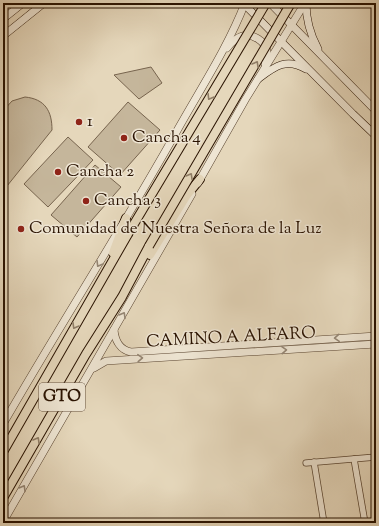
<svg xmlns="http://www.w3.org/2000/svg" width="379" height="526" viewBox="0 0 379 526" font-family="'Sorts Mill Goudy',serif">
  <rect width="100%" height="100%" fill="#e5d7bb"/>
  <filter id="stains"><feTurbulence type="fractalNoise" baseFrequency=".005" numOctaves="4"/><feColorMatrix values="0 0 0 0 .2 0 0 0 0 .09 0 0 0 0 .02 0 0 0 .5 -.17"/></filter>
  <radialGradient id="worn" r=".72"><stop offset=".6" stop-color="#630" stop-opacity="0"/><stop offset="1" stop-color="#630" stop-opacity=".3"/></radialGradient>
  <g fill="#c5b69b" stroke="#77644e">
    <path d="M151,67L162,83L139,99L114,75Z"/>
    <path d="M25,97C45,99 52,111 52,130L3,191V111L12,101Z"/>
    <path d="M128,102L160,130L120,175L88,147Z"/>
    <path d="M68,137L93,160L48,207L24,184Z"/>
    <path d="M95,165L121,187L77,237L51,215Z"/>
  </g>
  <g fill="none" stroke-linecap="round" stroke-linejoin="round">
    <defs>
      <g id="minor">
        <path d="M354,459L365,523"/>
        <path d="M314,462L324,523"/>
        <path d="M306,463L376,457"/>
      </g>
      <g id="tertiary">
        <path d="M227,48C231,43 236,38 242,36C252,33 266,41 267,52C267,56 266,60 265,64"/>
        <path d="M198,183L245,100L305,3"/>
        <path d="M114,330C115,340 120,350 131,352L376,336"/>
        <path d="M94,368L106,361L376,344"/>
        <path d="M3,424C60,325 122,229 178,129C201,88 228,47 245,3"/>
        <path d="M3,522L192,194"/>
      </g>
      <g id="secondary">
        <path d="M243,3L353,114L376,136"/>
        <path d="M270,3L376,111"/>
        <path d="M306,3C306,20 310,34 318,49"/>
        <path d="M3,19L23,3"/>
        <path d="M3,36L44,3"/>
        <path d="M258,79C274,67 286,57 306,69"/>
      </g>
      <g id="primary">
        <path d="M113,253L126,218"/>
        <path d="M150,255L187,195L200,179"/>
        <path d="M3,452L128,234"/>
        <path d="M3,498L86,354L122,297L149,246"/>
      </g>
    </defs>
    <use href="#minor" stroke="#58432f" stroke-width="7"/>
    <use href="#tertiary" stroke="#58432f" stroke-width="8"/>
    <use href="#secondary" stroke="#291200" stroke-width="8"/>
    <use href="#primary" stroke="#291200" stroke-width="10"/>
    <use href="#minor" stroke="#eee5d3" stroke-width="5.5"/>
    <use href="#tertiary" stroke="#eee5d3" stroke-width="7"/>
    <use href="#secondary" stroke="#eee5d3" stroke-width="7"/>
    <use href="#primary" stroke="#e5d7bb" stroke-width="8"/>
    <defs>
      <g id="primary-bridge">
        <path d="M128,234L266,3"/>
        <path d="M149,246L291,3"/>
      </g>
    </defs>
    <use href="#primary-bridge" stroke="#291200" stroke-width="10" stroke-linecap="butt"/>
    <use href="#primary-bridge" stroke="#e5d7bb" stroke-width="8"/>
  </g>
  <defs><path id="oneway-chevron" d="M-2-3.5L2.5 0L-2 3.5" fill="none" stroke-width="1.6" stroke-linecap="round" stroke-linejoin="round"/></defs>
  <g stroke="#907e67">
    <use href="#oneway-chevron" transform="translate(256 64) rotate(-60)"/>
    <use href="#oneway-chevron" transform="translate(210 97) rotate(121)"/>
    <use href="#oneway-chevron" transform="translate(190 176) rotate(-60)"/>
    <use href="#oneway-chevron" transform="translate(75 326) rotate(120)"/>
    <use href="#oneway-chevron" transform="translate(37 440) rotate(-60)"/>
  </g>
  <g stroke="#958674">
    <use href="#oneway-chevron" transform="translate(99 264) rotate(121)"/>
    <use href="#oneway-chevron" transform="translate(123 315) rotate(-60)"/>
    <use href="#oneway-chevron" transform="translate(337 338) rotate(176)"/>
    <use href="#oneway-chevron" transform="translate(284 350) rotate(-4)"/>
    <use href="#oneway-chevron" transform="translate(140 358) rotate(-3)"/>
    <use href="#oneway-chevron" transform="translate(23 488) rotate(-60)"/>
  </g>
  <g fill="#8f2418" stroke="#eee5d3" stroke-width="1.5">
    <circle cx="79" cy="122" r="4"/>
    <circle cx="124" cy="138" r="4"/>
    <circle cx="58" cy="172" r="4"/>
    <circle cx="86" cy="201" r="4"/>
    <circle cx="21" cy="229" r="4"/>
  </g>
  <g text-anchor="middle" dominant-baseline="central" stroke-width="3" stroke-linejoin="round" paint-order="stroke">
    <rect fill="#eee5d3" stroke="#64513f" stroke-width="1" x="39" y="383" width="46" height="28" rx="3"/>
    <g font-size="16" font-weight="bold" fill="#291200">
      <text x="62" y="397">GTO</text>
    </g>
    <g font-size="17" fill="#291200" stroke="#eee5d3" text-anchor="start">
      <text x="87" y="122">1</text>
      <text x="132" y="138">Cancha 4</text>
      <text x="66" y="172">Cancha 2</text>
      <text x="94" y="201">Cancha 3</text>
      <text x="29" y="229">Comunidad de Nuestra Señora de la Luz</text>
    </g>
    <g font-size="17" fill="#291200" stroke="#eee5d3">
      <text transform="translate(231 338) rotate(-3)">CAMINO A ALFARO</text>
    </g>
  </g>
  <rect width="379" height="526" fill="none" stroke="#e5d7bb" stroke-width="16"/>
  <rect x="4" y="4" width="371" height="518" fill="none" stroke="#291200" stroke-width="2"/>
  <rect x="8" y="8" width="363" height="510" fill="none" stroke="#291200"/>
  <rect width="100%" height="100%" filter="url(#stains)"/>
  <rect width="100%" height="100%" fill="url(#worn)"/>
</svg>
